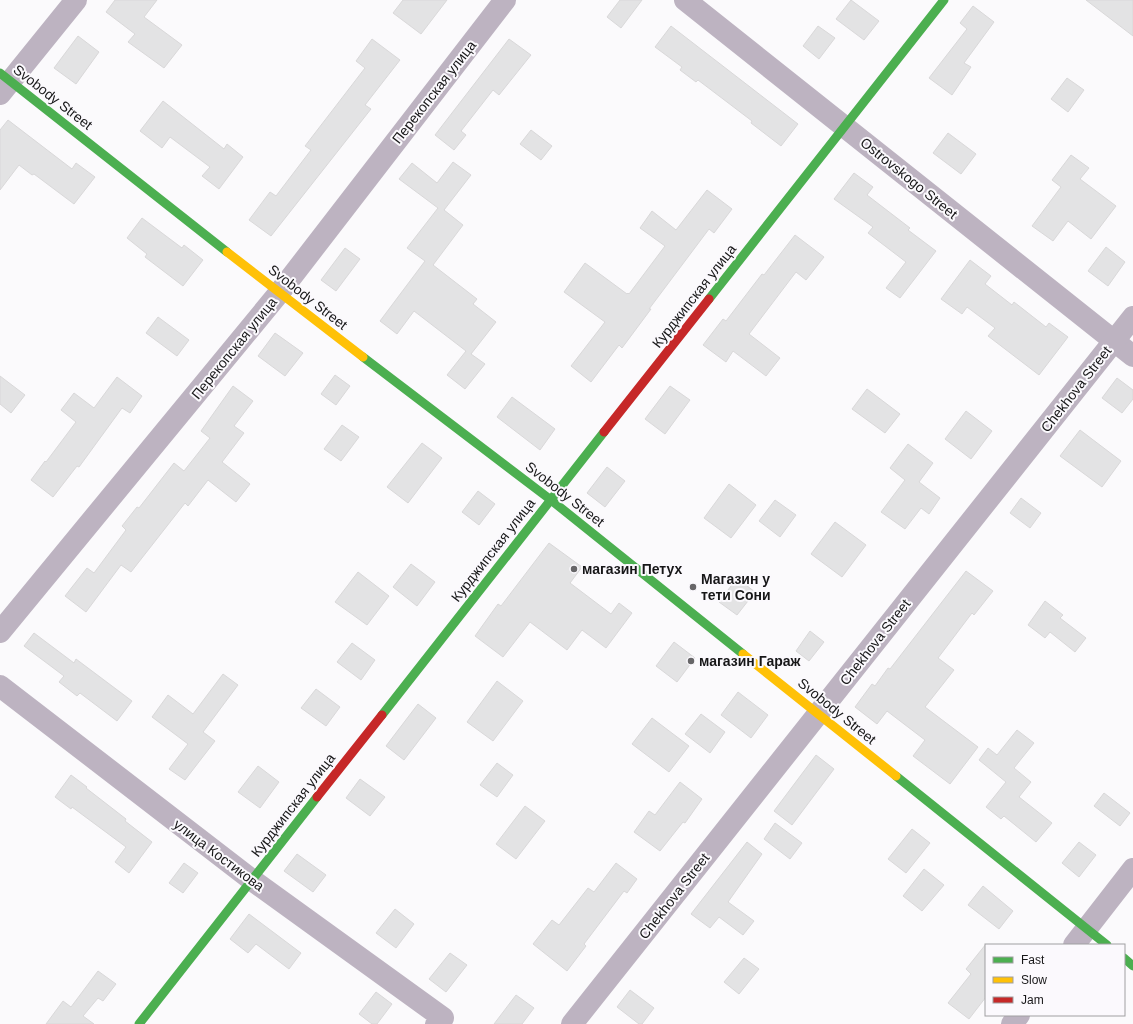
<svg xmlns="http://www.w3.org/2000/svg" width="1133" height="1024" viewBox="0 0 1133 1024" font-family="Arial,sans-serif">
  <rect width="100%" height="100%" fill="#fbfafc"/>
  <g fill="#e3e3e4" stroke="#d9d8d9">
    <path d="M115,0H157L144,17L182,45L164,68L128,42L135,34L106,12Z"/>
    <path d="M403,0H447L421,34L393,13Z"/>
    <path d="M620,0H642L621,28L607,17Z"/>
    <path d="M851,0L879,21L864,40L836,19Z"/>
    <path d="M1086,0H1133V36Z"/>
    <path d="M973,6L994,22L964,63L971,67L952,95L929,78L967,29L960,23Z"/>
    <path d="M671,26L798,124L781,146L751,123L752,121L698,80L696,82L680,70L682,67L655,47Z"/>
    <path d="M818,26L835,38L819,59L803,46Z"/>
    <path d="M78,36L99,52L76,84L54,68Z"/>
    <path d="M372,39L400,60L365,105L371,109L271,236L249,220L270,192L276,196L311,150L305,146L365,68L356,61Z"/>
    <path d="M509,39L531,55L499,95L493,90L461,131L466,135L454,150L435,135Z"/>
    <path d="M1067,78L1084,90L1068,112L1051,99Z"/>
    <path d="M163,101L224,149L227,144L243,157L219,189L202,176L210,167L170,137L162,148L140,131Z"/>
    <path d="M8,120L72,169L76,163L95,177L74,204L34,174L32,175L19,165L0,190V130Z"/>
    <path d="M531,130L552,146L541,160L520,144Z"/>
    <path d="M948,133L976,154L961,174L933,153Z"/>
    <path d="M1071,155L1089,168L1080,179L1116,206L1091,239L1068,221L1053,241L1032,226L1061,187L1052,180Z"/>
    <path d="M453,162L471,175L444,210L463,225L433,265L477,299L473,304L496,322L471,354L485,364L465,389L447,375L466,351L414,311L397,334L380,321L425,261L407,248L438,208L399,179L412,163L437,183Z"/>
    <path d="M854,173L873,187L867,195L910,228L908,230L936,251L900,298L886,288L906,262L868,233L873,227L834,199Z"/>
    <path d="M707,190L732,209L714,233L709,229L649,309H651L622,348L619,345L591,382L571,366L605,322L564,292L585,263L627,294L628,293L629,294L665,246L640,228L652,211L676,230Z"/>
    <path d="M142,218L182,248L184,245L203,260L183,286L145,257L147,254L127,238Z"/>
    <path d="M795,235L824,257L806,280L796,272L749,334L780,358L766,376L733,351L726,362L703,345L723,319L726,321L762,274L764,275Z"/>
    <path d="M1106,247L1125,262L1108,286L1088,271Z"/>
    <path d="M345,248L360,259L336,291L321,280Z"/>
    <path d="M970,260L991,276L985,284L1012,305L1014,302L1046,327L1049,323L1068,337L1039,375L988,336L995,328L967,307L962,314L941,299Z"/>
    <path d="M158,317L189,340L177,356L146,333Z"/>
    <path d="M275,333L303,353L285,376L258,356Z"/>
    <path d="M335,375L350,386L336,405L321,394Z"/>
    <path d="M0,376L25,395L11,413L0,404Z"/>
    <path d="M117,377L142,396L130,413L122,408L79,467L77,466L53,497L31,480L45,461L46,462L76,422L61,410L74,393L94,408Z"/>
    <path d="M1117,378L1133,390V399L1122,413L1102,398Z"/>
    <path d="M233,386L253,401L234,426L244,433L222,462L250,484L236,502L208,480L188,506L185,503L131,572L121,565L86,612L65,596L87,568L94,573L126,530L122,526L137,507L139,508L174,463L184,471L210,438L201,431Z"/>
    <path d="M670,386L690,400L665,434L645,419Z"/>
    <path d="M867,389L900,414L885,433L852,409Z"/>
    <path d="M512,397L555,429L540,450L497,417Z"/>
    <path d="M966,411L992,431L971,459L945,439Z"/>
    <path d="M342,425L359,437L341,461L324,449Z"/>
    <path d="M1080,430L1121,461L1102,487L1060,456Z"/>
    <path d="M422,443L442,458L408,503L387,487Z"/>
    <path d="M908,444L933,463L919,482L940,498L929,514L921,508L905,529L881,512L905,480L890,468Z"/>
    <path d="M607,467L625,481L605,507L587,493Z"/>
    <path d="M729,484L756,505L731,538L704,518Z"/>
    <path d="M478,491L495,504L479,525L462,512Z"/>
    <path d="M1021,498L1041,513L1030,528L1010,513Z"/>
    <path d="M775,500L796,515L780,537L759,521Z"/>
    <path d="M835,522L866,545L842,577L811,554Z"/>
    <path d="M549,543L582,567L570,583L611,614L619,603L632,613L606,648L582,630L567,650L530,622L503,657L475,636L498,604L501,606Z"/>
    <path d="M411,564L435,582L417,606L393,587Z"/>
    <path d="M966,571L993,591L974,615L972,613L938,658L954,670L925,707L978,747L950,784L913,756L925,740L887,711L877,724L855,707L872,684L875,686L888,668L890,669Z"/>
    <path d="M358,572L389,596L367,625L335,602Z"/>
    <path d="M737,578L755,592L737,615L719,602Z"/>
    <path d="M1045,601L1063,615L1060,618L1086,638L1075,652L1050,632L1045,638L1028,625Z"/>
    <path d="M810,631L824,642L809,661L796,651Z"/>
    <path d="M34,633L74,663L76,659L132,701L117,721L80,693L77,696L59,682L64,676L24,646Z"/>
    <path d="M674,642L695,658L677,682L656,666Z"/>
    <path d="M352,643L375,660L361,680L337,662Z"/>
    <path d="M223,674L238,685L203,732L215,741L185,780L169,769L188,744L152,717L168,695L193,714Z"/>
    <path d="M497,681L523,701L493,741L467,722Z"/>
    <path d="M316,689L340,707L326,726L301,708Z"/>
    <path d="M738,692L768,715L751,738L721,715Z"/>
    <path d="M418,704L436,718L404,760L386,746Z"/>
    <path d="M701,714L725,732L710,753L685,734Z"/>
    <path d="M652,718L689,746L669,772L632,744Z"/>
    <path d="M1017,730L1034,743L1014,768L1031,782L1019,797L1052,823L1036,842L1004,816L1001,819L986,807L1006,782L979,760L988,748L997,755Z"/>
    <path d="M816,755L834,769L792,825L774,811Z"/>
    <path d="M497,763L513,775L497,797L480,785Z"/>
    <path d="M258,766L279,782L260,808L238,792Z"/>
    <path d="M71,775L87,787L86,788L126,819L125,821L152,842L129,873L115,862L126,847L72,807L71,809L55,797Z"/>
    <path d="M360,779L385,797L370,816L346,798Z"/>
    <path d="M680,782L702,799L685,823L683,822L660,851L634,832L649,811L655,815Z"/>
    <path d="M1104,793L1130,813L1120,826L1094,806Z"/>
    <path d="M525,806L545,821L516,859L496,844Z"/>
    <path d="M775,823L802,843L790,859L764,839Z"/>
    <path d="M912,829L930,843L906,873L888,859Z"/>
    <path d="M747,842L762,854L728,902L754,921L743,935L719,917L710,928L691,914Z"/>
    <path d="M1079,842L1096,855L1079,877L1062,863Z"/>
    <path d="M297,854L326,875L313,892L284,871Z"/>
    <path d="M184,863L198,873L183,893L169,883Z"/>
    <path d="M616,863L637,879L627,893L624,891L584,944L586,946L567,971L533,944L552,920L559,925L588,888L594,892Z"/>
    <path d="M924,869L944,885L922,911L903,896Z"/>
    <path d="M983,886L1013,911L999,929L968,905Z"/>
    <path d="M395,909L414,924L396,948L376,933Z"/>
    <path d="M249,914L301,953L289,969L256,944L248,953L230,939Z"/>
    <path d="M986,944V997L969,1019L948,1003L971,974L966,969Z"/>
    <path d="M450,953L467,965L446,992L429,979Z"/>
    <path d="M744,958L759,969L739,994L724,982Z"/>
    <path d="M98,971L116,984L103,1001L98,998L83,1016L94,1024H46L63,1001L71,1007Z"/>
    <path d="M630,990L654,1008L642,1024H639L617,1007Z"/>
    <path d="M376,992L392,1004L377,1024H372L359,1014Z"/>
    <path d="M516,995L534,1008L522,1024H494Z"/>
  </g>
  <g fill="none" stroke-linecap="round" stroke-linejoin="round">
    <g stroke="#bdb3c1" stroke-width="22">
      <path d="M685,0L1133,356"/>
      <path d="M0,94L76,0"/>
      <path d="M0,632L279,293L505,0"/>
      <path d="M0,686L252,880L443,1018L436,1024"/>
      <path d="M1074,945L1133,869"/>
      <path d="M572,1024L1133,317"/>
      <path d="M1012,1024L1019,1015"/>
    </g>
    <g stroke="#4caf50" stroke-width="9">
      <path d="M0,73L227,252"/>
      <path d="M709,299L944,0"/>
      <path d="M363,357L551,500L743,654"/>
      <path d="M382,715L604,432"/>
      <path d="M896,776L1107,945"/>
      <path d="M1124,958L1133,966"/>
      <path d="M139,1024L317,797"/>
    </g>
    <g stroke="#ffc107" stroke-width="9">
      <path d="M227,252L363,357"/>
      <path d="M743,654L896,776"/>
    </g>
    <g stroke="#c62828" stroke-width="9">
      <path d="M604,432L709,299"/>
      <path d="M317,797L382,715"/>
    </g>
  </g>
  <g fill="#676668" stroke="#fbf9fd" stroke-width="1.5">
    <circle cx="574" cy="569" r="4"/>
    <circle cx="693" cy="587" r="4"/>
    <circle cx="691" cy="661" r="4"/>
  </g>
  <g text-anchor="middle" dominant-baseline="central" stroke-width="4" stroke-linejoin="round" paint-order="stroke">
    <g font-size="14" fill="#171718" stroke="#fbf9fd">
      <text transform="translate(434 92) rotate(-52)">Перекопская улица</text>
      <text transform="translate(53 97) rotate(38)">Svobody Street</text>
      <text transform="translate(909 178) rotate(39)">Ostrovskogo Street</text>
      <text transform="translate(694 296) rotate(-52)">Курджипская улица</text>
      <text transform="translate(308 297) rotate(38)">Svobody Street</text>
      <text transform="translate(234 348) rotate(-51)">Перекопская улица</text>
      <text transform="translate(1076 389) rotate(-52)">Chekhova Street</text>
      <text transform="translate(565 494) rotate(38)">Svobody Street</text>
      <text transform="translate(493 550) rotate(-52)">Курджипская улица</text>
      <text transform="translate(875 642) rotate(-52)">Chekhova Street</text>
      <text transform="translate(837 711) rotate(39)">Svobody Street</text>
      <text transform="translate(293 805) rotate(-52)">Курджипская улица</text>
      <text transform="translate(219 855) rotate(37)">улица Костикова</text>
      <text transform="translate(674 896) rotate(-52)">Chekhova Street</text>
    </g>
    <g font-size="14" font-weight="bold" fill="#171718" stroke="#fbf9fd" text-anchor="start">
      <text x="582" y="569">магазин Петух</text>
      <text x="701" y="579">Магазин у<tspan x="701" dy="16">тети Сони</tspan></text>
      <text x="699" y="661">магазин Гараж</text>
    </g>
  </g>
  <rect x="985" y="944" width="140" height="72" fill="#fbf9fd" stroke="#a09fa1"/>
  <rect x="993" y="957" width="20" height="6" fill="#4caf50" stroke="#a09fa1"/>
  <text x="1021" y="964" font-size="12" fill="#171718">Fast</text>
  <rect x="993" y="977" width="20" height="6" fill="#ffc107" stroke="#a09fa1"/>
  <text x="1021" y="984" font-size="12" fill="#171718">Slow</text>
  <rect x="993" y="997" width="20" height="6" fill="#c62828" stroke="#a09fa1"/>
  <text x="1021" y="1004" font-size="12" fill="#171718">Jam</text>
</svg>
